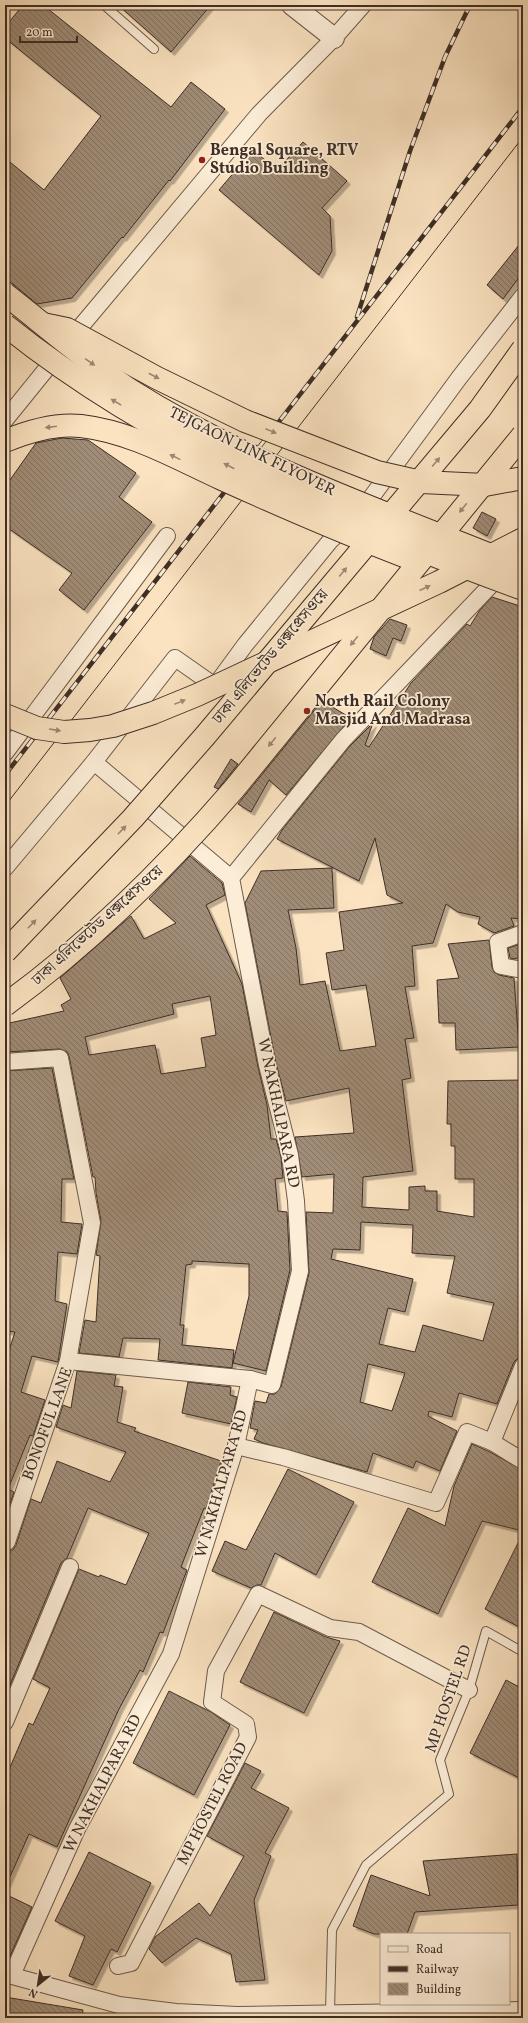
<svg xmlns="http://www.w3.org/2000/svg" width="528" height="2023" viewBox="0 0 528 2023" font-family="Vollkorn,'Noto Serif Bengali',serif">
  <defs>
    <pattern id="building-back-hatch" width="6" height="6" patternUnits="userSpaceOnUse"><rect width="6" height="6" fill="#a08c77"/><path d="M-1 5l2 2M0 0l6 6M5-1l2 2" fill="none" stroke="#847361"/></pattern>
    <filter id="shadow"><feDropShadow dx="3.5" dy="3.5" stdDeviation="0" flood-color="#0004"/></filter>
  </defs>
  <rect width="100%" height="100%" fill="#fbe3c1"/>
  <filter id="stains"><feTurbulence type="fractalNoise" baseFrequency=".005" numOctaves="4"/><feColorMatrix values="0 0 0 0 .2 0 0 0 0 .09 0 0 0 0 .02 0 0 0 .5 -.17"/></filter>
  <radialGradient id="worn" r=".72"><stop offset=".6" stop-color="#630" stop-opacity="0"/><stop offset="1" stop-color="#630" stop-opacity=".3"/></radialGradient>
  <g fill="url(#building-back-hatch)" stroke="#3e2e26" fill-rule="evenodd" filter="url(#shadow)">
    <path d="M23,5H43L171,107L191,82L225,109L170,181L169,180L123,238L122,237L72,298L37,304L13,284L5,280V158L44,190L101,116L5,38V27Z"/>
    <path d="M118,5H211L171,52Z"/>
    <path d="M303,142L347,181L322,208L330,216L332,251L319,275L219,190L253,150L277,170Z"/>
    <path d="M523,240V272L503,299L487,285Z"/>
    <path d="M62,438L88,440L136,473L119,497L152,522L84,610L59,590L72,573L5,526V487L36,443Z"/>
    <path d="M482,512L496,519L487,536L473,528Z"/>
    <path d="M492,597L523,607V919L511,918L514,926L494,933L478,924L480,917L458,912L446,904L433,943L412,946L415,986L405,987L414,1038L405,1039L411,1078L402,1080L413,1171L363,1177L362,1207L409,1210V1187L425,1186V1191H437V1211L474,1217V1179H455V1146H451V1124H447L448,1081L523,1080V1283L520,1304L523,1305V1357L518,1358L514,1362L497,1404L459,1393L452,1417L429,1411L428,1416L457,1431L440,1471L416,1461L413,1468L373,1453L367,1472L263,1443L254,1439L258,1430L250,1428L255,1401L266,1403L269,1394H275L281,1387L309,1273L306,1212L333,1213L334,1174L302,1177L295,1137L354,1133L349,1088L286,1101L276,1063L245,903L261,871L332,868L334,908L288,910L296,948L300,985L325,981L340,1051L376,1046L366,985L332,990L326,953L344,950L339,912L403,903L387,895L375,838L359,881L277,839L282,830L350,746L373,723L365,745L369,747L411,683L467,624L470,626L480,610ZM361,1222L413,1225L412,1253L455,1256L447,1293L494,1303L483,1341L423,1325L415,1352L379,1344L388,1308L405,1312L413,1279L331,1259L333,1249L360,1250ZM368,1364L405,1373L392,1411L360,1402Z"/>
    <path d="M390,619L407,625L401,641L393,638L386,656L370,649L374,637Z"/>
    <path d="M322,701L351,718L286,795L269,780L251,812L238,804Z"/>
    <path d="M231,759L238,764L218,789L214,787Z"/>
    <path d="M190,856L222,883L225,895L206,905L242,984L258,1067L267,1105L271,1139H276L281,1157L283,1178L275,1179L278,1211L287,1212L290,1270L266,1371L233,1363L249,1296V1264L192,1261V1264L186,1265L180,1325H184L182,1345L234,1350L232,1368L158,1360L160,1339L123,1338L119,1357L79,1353L85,1320L96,1322L100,1256L96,1255L101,1221L96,1193L95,1177H93L69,1056L67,1052L60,1049L5,1052V1024L64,1011L61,1005L71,999L60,978L131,916L144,939L176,923L149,899ZM210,996L216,1035L201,1038L206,1067L161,1074L155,1045L89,1055L85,1037L174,1014L172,1004Z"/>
    <path d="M489,940L492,967L494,972L499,975L514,978L519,1047L456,1050L455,1023H439L437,980L459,978L448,944Z"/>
    <path d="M521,944L523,956L514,959L510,958L508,948Z"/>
    <path d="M52,1068L74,1179H62L61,1222L82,1224L77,1254L58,1252L55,1301L67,1304L58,1362L32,1356L21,1392L45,1400L33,1436L30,1435L8,1489L14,1492L5,1518V1363L15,1332L5,1331V1071Z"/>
    <path d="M77,1371L116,1375L114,1386L123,1387L117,1422L136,1428L134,1431L221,1461L206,1509L204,1508L181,1567L187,1570L163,1633L160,1632L143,1672L140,1670L119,1709L57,1847L29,1834L5,1888V1779L29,1723L33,1725L50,1688L33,1679L79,1569L99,1577L100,1575L126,1585L149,1533L88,1508L67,1558L61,1563L5,1697V1551L13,1550L16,1545L31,1499L41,1503L57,1461L110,1482L126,1452L56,1427L63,1405L71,1408Z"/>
    <path d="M188,1382L231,1387L230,1395L237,1397L231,1424L182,1413Z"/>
    <path d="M472,1444L488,1451L523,1470V1531L482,1521L438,1614L372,1582L408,1508L445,1526L454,1486Z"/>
    <path d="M288,1469L354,1502L316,1575L275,1553L261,1585H257L251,1588L212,1571L225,1541L246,1550Z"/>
    <path d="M523,1533V1629L485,1609Z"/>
    <path d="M274,1612L326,1637L340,1641L304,1713L240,1682Z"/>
    <path d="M506,1680L523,1689V1780L470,1753Z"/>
    <path d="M169,1691L211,1712L230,1725L194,1795L133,1763Z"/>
    <path d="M245,1763L261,1771L251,1788L289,1808L265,1853L271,1856L254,1900L265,1980L236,1982L231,1954L196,1938L162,1963L149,1949L155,1937L199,1903L210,1916L244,1856L207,1836Z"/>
    <path d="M89,1852L151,1883L117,1952L111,1949L93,1985L69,1976L85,1936L55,1921Z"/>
    <path d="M517,1854L518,1905L415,1912L407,1934H374L353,1926L371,1875L430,1896L423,1861Z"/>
    <path d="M5,1894L32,1907L6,1965H5Z"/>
    <path d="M5,1997L83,2010L82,2018H5Z"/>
  </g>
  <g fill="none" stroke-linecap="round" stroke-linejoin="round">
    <defs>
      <g id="service">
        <path d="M104,5L154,49"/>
        <path d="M330,2012L332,1930L366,1865L449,1794L440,1760L469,1690L486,1631L523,1652"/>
      </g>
      <g id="minor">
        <path d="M5,420L82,325L259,114L334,38L363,5"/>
        <path d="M5,753L167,536"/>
        <path d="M94,762L231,878"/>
        <path d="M5,868L94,762L175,658L215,686L245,645L330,541L359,514L459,378L523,296"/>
        <path d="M523,933L498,942L501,966L523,970"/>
        <path d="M5,1062L60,1058L92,1223L68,1361"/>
        <path d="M492,1442L523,1366"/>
        <path d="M236,1446L283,1457L436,1503L467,1432L492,1442L523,1461"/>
        <path d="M5,1541L7,1542L68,1361L250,1379"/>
        <path d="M5,1722L70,1567"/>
        <path d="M118,1966L131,1963L248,1737L246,1724L212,1702L216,1671L258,1594L330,1628L359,1632L469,1690"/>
        <path d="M5,1974L119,2005L176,2012L237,2015L523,2010"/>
        <path d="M12,1975L77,1829L171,1654L236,1446L250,1379L272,1385L300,1271L296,1201L290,1155L267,1065L231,878L343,740L491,585"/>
      </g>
      <path id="tertiary" d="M292,5L334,38"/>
    </defs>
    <use href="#service" stroke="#6d5b4d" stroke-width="10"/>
    <use href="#minor" stroke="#6d5b4d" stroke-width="18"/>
    <use href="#tertiary" stroke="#6d5b4d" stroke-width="22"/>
    <use href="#service" stroke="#fcedd7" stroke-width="8"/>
    <use href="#minor" stroke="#fcedd7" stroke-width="16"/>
    <use href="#tertiary" stroke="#fcedd7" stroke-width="20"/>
    <path stroke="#3e2e26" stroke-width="1" d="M5,806L523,137"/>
    <defs>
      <g id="rail">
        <path d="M357,317L410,151L445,57L470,5"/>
        <path d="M5,775L523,107"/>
      </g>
    </defs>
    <use href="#rail" stroke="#3e2e26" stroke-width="4.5"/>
    <use href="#rail" stroke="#fcedd7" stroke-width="3" stroke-dasharray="9" stroke-linecap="butt"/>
    <defs>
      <g id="primary-bridge">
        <path d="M5,294C46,326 86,361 130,390C252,467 390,514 523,568"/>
        <path d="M5,325C158,448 340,522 523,589"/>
      </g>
      <g id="motorway-bridge">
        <path d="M43,324L67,329L157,378L245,421L377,472L421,482L485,485L523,478"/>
        <path d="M5,441C29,431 55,423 81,426C132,432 176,458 222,479C286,508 351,536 417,561"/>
        <path d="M5,715L37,728L64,732L90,730L113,726L153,713L197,695L439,582L523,539"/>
        <path d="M5,952L133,818L205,736L480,409L523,349"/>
        <path d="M5,1005C90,943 165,869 234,789L523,435"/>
      </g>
    </defs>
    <use href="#primary-bridge" stroke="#3e2e26" stroke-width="24" stroke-linecap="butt"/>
    <use href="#motorway-bridge" stroke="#3e2e26" stroke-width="24" stroke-linecap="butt"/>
    <use href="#primary-bridge" stroke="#fbe3c1" stroke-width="22"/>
    <use href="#motorway-bridge" stroke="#fbe3c1" stroke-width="22"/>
  </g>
  <defs><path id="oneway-solid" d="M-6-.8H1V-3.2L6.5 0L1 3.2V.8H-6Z"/></defs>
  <g fill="#9c8874">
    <use href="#oneway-solid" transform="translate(90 362) rotate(35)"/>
    <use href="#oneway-solid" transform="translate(154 376) rotate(28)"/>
    <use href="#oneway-solid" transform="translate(116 402) rotate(-149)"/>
    <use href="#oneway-solid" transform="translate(51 427) rotate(173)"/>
    <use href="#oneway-solid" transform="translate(271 431) rotate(22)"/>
    <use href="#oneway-solid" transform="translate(175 457) rotate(-154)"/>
    <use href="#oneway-solid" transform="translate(436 462) rotate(-50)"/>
    <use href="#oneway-solid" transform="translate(229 466) rotate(-153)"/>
    <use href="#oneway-solid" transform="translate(463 508) rotate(129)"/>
    <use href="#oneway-solid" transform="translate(343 572) rotate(-50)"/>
    <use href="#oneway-solid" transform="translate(425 588) rotate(-25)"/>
    <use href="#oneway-solid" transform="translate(354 641) rotate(129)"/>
    <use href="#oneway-solid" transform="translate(180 702) rotate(-22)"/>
    <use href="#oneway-solid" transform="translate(55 730) rotate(9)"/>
    <use href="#oneway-solid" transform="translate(272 742) rotate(129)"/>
    <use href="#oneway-solid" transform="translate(122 830) rotate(-46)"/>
    <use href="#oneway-solid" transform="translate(32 924) rotate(-46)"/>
  </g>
  <g fill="#8f2418" stroke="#fcedd7" stroke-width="1.5">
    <circle cx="202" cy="160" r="4"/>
    <circle cx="307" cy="711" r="4"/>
  </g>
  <g text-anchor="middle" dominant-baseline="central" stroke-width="3.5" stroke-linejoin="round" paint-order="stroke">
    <g font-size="16" font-weight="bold" fill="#3e2e26" stroke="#fcedd7" text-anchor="start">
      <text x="210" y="151">Bengal Square, RTV<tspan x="210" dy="18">Studio Building</tspan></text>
      <text x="315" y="702">North Rail Colony<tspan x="315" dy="18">Masjid And Madrasa</tspan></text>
    </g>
    <g font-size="16" fill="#3e2e26" stroke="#fcedd7">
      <text transform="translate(252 452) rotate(26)">TEJGAON LINK FLYOVER</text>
      <text transform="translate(271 657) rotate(-50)">ঢাকা এলিভেটেড এক্সপ্রেসওয়ে</text>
      <text transform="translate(98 926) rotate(-42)">ঢাকা এলিভেটেড এক্সপ্রেসওয়ে</text>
      <text transform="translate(278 1113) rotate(78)">W NAKHALPARA RD</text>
      <text transform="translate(48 1424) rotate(-70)">BONOFUL LANE</text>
      <text transform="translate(222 1484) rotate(-74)">W NAKHALPARA RD</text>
      <text transform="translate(449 1699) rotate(-71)">MP HOSTEL RD</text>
      <text transform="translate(103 1784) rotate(-63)">W NAKHALPARA RD</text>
      <text transform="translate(213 1804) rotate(-63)">MP HOSTEL ROAD</text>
    </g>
  </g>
  <rect width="528" height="2023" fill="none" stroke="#fbe3c1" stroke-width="20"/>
  <rect x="6" y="6" width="516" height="2011" fill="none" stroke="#3e2e26" stroke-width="2"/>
  <rect x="10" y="10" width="508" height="2003" fill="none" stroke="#3e2e26"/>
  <rect x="380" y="1933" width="130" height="72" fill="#fcedd7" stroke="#b0a190"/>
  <rect x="388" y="1946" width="20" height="6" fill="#fcedd7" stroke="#b0a190"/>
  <text x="416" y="1953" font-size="12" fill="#3e2e26">Road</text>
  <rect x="388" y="1966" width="20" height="6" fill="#3e2e26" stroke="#b0a190"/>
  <text x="416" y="1973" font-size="12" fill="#3e2e26">Railway</text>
  <rect x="388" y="1983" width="20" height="12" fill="url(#building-back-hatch)" stroke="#b0a190"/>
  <text x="416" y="1993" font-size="12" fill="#3e2e26">Building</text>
  <g transform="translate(38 1985) rotate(210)" stroke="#fcedd7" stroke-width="3" paint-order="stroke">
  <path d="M0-3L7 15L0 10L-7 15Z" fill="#3e2e26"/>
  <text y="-6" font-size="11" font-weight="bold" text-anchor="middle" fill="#3e2e26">N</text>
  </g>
  <path d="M20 36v6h57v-6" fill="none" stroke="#3e2e26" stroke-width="2"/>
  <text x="26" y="36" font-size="12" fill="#3e2e26" stroke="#fcedd7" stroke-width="3" paint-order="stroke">20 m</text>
  <rect width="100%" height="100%" filter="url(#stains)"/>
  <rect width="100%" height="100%" fill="url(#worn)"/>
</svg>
